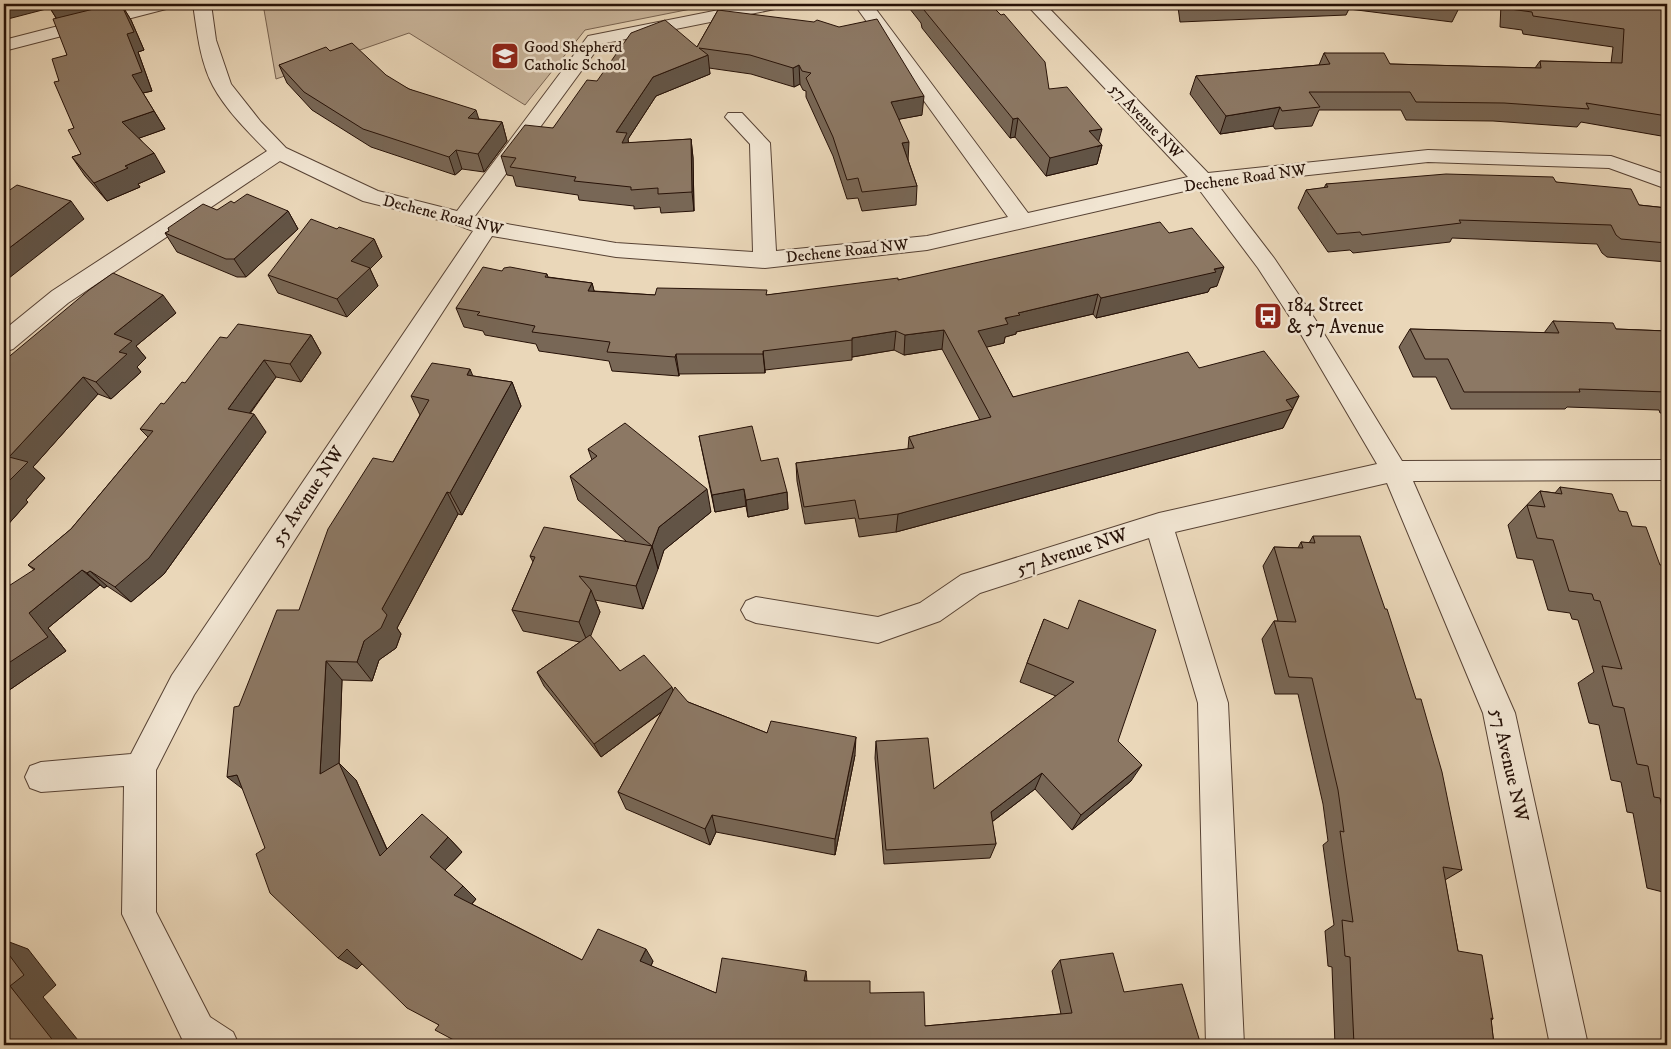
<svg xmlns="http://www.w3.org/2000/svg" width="1671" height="1049" viewBox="0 0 1671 1049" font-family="'IM FELL DW Pica',serif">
  <rect width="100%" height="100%" fill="#ead7b9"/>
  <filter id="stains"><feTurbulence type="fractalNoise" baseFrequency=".004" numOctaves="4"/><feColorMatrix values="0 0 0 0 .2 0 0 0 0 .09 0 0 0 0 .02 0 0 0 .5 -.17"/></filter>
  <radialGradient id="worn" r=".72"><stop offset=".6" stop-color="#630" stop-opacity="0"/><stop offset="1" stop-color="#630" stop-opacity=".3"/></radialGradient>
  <path fill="#c9b59b" stroke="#786351" d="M263,4H716L585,30L525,105L409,33L276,79Z"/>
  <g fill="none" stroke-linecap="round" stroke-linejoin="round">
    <defs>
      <g id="minor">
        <path d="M144,4H173L170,8L4,51V40Z"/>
        <path d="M193,4H211L216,40L231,84L261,122L286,148L378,191L457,211L588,36L749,4H784L781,8L775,9L601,44L475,216L490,221L616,243L753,252L750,144L725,117L728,113H742L770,143L776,251L927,236L1008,217L854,4H872L1028,213L1188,177L1026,4H1045L1208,173L1428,150L1611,156L1667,175V189L1609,168L1428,162L1218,185L1274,258L1315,319L1402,461L1667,460V480L1413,481L1515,713L1588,1045H1550L1483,713L1387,483L1175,532L1228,703L1244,1045H1206L1198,703L1149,538L980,593L940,621L878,643L756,623L746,619L741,610L746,601L756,597L878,617L920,603L961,575L1159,513L1377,464L1299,331L1258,268L1198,188L927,250L765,268L616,257L492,236L194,695L156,770V912L210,1017L233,1032L239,1045H187L184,1043L122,914L124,786L41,792L30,788L25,777L30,766L41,762L131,754L172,675L473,231L455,224L363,201L280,161L68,303L13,349L4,352V330L52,291L267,151C248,132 226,110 213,86C200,62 197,31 193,4Z"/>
      </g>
    </defs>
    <use href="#minor" stroke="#574234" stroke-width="2"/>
    <use href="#minor" fill="#f1e5d2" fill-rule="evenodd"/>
  </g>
  <g fill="#786756" stroke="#261107">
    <path d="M4,4H123L125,7H123L131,20L144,50L138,52L152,91L143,93L165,129L139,138L165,172L138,184L140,187L107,201L85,176L72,157L81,154L74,128L59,81L67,55L56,18L50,8Z"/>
    <path d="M906,4H990L1049,89L1102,145L1097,164L1046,176L1015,137L1010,138L922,28L921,23Z"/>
    <path d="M1178,4H1461L1452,22L1349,9L1346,15L1180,22L1178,7Z"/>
    <path d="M1501,4H1667V137L1581,122L1577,127L1493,121L1406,120L1401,110H1319L1312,126L1275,129L1273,126L1220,134L1190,94L1196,76L1319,65L1324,53L1390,64L1535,68L1540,61L1611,63L1613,47L1523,34L1522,30L1500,27Z"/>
    <path d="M718,10L922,115L899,119L908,160L917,186L916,205L862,211L858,198L847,199L833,156L806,97V91L803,90L800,84L794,87L751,74L709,68L710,74L656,96L628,139V143L691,139L693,158L694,211L661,213L660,207L634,209V206L579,200L578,195L516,186L513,176L507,175L501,156L553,128L597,81L697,47Z"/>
    <path d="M330,51L409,89L479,119L502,122L507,141L484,172L462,169L455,175L371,147L312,110L287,83L279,65Z"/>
    <path d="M1556,182L1639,205L1667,208V262L1607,257L1602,253L1597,244L1452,238L1450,242L1353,253L1350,250L1328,252L1298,208L1306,190L1324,188L1326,184Z"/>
    <path d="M234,203L288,211L298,229L246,277H237L177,252L165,233Z"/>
    <path d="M337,229L374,239L382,257L370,269L378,286L347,317L278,293L268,275Z"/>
    <path d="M1169,233L1217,286L1210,288L1208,292L1096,318L1093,314L1016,332V334L1005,337L1004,343L986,347L1013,397L1199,368L1299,396L1283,428L896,532L859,537L855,518L805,524L797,481L796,463L908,449L909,437L980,420L942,349L904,355L894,350L852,357V360L765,370V373L679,374V376L612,371L609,361L539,351L536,344L485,335L483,331L464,327L456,308L502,271L547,274L548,277L592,283L594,291L655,295H767L898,280Z"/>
    <path d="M176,313L136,346L146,358L137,367L141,372L111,399L98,394L33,467L45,478L26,500L28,502L4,529V362Z"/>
    <path d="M1553,321L1616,329L1667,331V413H1660L1659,410L1567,407L1565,409H1451L1436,377H1413L1399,347L1410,329L1544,333Z"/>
    <path d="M311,335L321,353L301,382L276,377L250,414L266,432L164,574L131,602L107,586L104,588L100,585L48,628L66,651L5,693L34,570L28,565L71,529L148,437L140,429L185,383L227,338Z"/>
    <path d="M473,376L512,382L521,406L462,515L458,514L397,628L401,634L396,648L379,660L372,681L342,680L339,763L356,780L387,849L448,837L462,852L445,870L476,899L472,904L582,960L653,961L651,966L716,993L807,981L870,993L925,1026L1061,1014L1052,971L1060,960L1124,992L1201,1045L439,1025L362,964L357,969L265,848L239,706L393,462L420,415L411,396Z"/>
    <path d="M699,436L761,461L787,492L788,509L748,517L746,506L715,512Z"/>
    <path d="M588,449L711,512L664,550L643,609L595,600L600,612L590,636L620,671L673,691L688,702L767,733L855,755L835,855L716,832L710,845L626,809L618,792L662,712L601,757L544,686L537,672L580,642L523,631L512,610L533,562L530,556L626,541L578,500L570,476L592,460Z"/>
    <path d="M1560,487L1619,511L1632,526L1660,565L1667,572V893L1647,888L1633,813L1627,812L1621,782L1611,780L1599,725L1589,723L1578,683L1594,672L1578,620L1572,619L1570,613L1548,610L1533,560L1517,558L1508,525L1540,491L1555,493Z"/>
    <path d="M1313,536L1462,870L1445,880L1458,951L1493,1019L1491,1020L1494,1045H1335L1332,967L1328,966L1325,931L1334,925L1323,845L1328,841L1323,804L1298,694H1275L1262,639L1274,621H1278L1263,566L1274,547L1298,548L1301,542L1309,543Z"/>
    <path d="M1044,619L1118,741L1131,781L1072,830L1035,789L992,822L996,844L990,858L884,864L875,758L876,741L934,789L1056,696L1020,682L1027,663Z"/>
  </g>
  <g fill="#625446" stroke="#261107">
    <path d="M4,4H123L125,7H123L131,20L144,50L138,52L152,91L143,93L60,24L50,8L4,20Z"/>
    <path d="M708,55L710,74L656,96L628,139L630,152L626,162L616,132L653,77Z"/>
    <path d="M799,65L800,84L794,87L793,68Z"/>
    <path d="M924,96L922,115L890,121L891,102Z"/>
    <path d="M1280,107L1273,126L1220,134L1226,116Z"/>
    <path d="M476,110L482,129L468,118Z"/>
    <path d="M154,111L165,129L134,140L122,122Z"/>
    <path d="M1018,118L1015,137L1010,138L1013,119Z"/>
    <path d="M502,122L507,141L484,172L478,154Z"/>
    <path d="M1102,129L1097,147L1102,145L1097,164L1046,176L1050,158L1089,131Z"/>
    <path d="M691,139L693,158L694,211L692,192Z"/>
    <path d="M909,142L908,161L902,143Z"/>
    <path d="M456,150L462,169L455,175L449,157Z"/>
    <path d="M154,153L165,172L138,184L140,187L107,201L94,183L125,166Z"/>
    <path d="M71,201L84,219L4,282V252Z"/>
    <path d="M288,211L298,229L246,277L234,259Z"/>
    <path d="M374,239L382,257L370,269L378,286L347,317L337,299L351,261Z"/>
    <path d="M1224,267L1217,286L1210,288L1208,292L1096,318L1101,298Z"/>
    <path d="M592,283L597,302L588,291Z"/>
    <path d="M1098,294L1093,314L1016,332V334L1005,337L1004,343L975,350L978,331L1018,313Z"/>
    <path d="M163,295L176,313L136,346L146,358L137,367L141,372L111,399L96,382L114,334Z"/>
    <path d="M944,330L942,349L904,355L905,335Z"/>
    <path d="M896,331L894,350L852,357V338Z"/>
    <path d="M311,335L321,353L301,382L290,364Z"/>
    <path d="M763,351L765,370V373L763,354Z"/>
    <path d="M676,354L679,374V376L675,357Z"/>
    <path d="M264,360L276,377L240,426L228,409Z"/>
    <path d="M470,369L480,393L467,375Z"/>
    <path d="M83,377L98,394L33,467L45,478L26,500L28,502L4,529V492L6,484L9,457Z"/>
    <path d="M512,382L521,406L462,515L450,493Z"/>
    <path d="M1299,396L1283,428L896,532L898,514Z"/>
    <path d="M254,414L266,432L164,574L131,602L115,587Z"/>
    <path d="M707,489L711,512L664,550L658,569L652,546L659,527Z"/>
    <path d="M744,489L746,506L715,512L712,495Z"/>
    <path d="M447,492L458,514L397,628L401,634L396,648L379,660L372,681L357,662L364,641Z"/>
    <path d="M787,492L788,509L748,517L746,500Z"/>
    <path d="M652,546L658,569L643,609L636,586Z"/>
    <path d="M82,570L100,585L48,628L66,651L5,693H4V666L29,613Z"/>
    <path d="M90,571L107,586L104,588L87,573Z"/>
    <path d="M591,590L600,612L588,643L579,622Z"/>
    <path d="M326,661L342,680L339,763L356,780L396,870L380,856L320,774Z"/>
    <path d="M672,687L676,701L601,757L594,744Z"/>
    <path d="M856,737L855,755L835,855V839Z"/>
    <path d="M1142,765L1131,781L1072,830L1081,815Z"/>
    <path d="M1042,773L1035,789L985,827L991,812Z"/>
    <path d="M237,775L248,793L227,777Z"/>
    <path d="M712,815L716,832L710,845L705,829Z"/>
    <path d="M448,837L462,852L444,871L430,857Z"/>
    <path d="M463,886L476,899L468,908L454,895Z"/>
    <path d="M4,940L28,949L56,985L43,997L82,1045H53L10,986L4,955Z"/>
    <path d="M347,949L365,961L357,969L338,958Z"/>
    <path d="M646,949L653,961L648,972L640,961Z"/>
    <path d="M806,971L807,981H804Z"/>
  </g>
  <g fill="#8c7864" stroke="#261107">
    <path d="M48,4H57L48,6Z"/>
    <path d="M114,4H121L134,32L127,34L142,72L132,75L154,111L122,122L154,153L125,166L128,168L94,183L72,157L81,154L68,130L74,128L54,82L59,81L52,59L67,55L53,19Z"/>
    <path d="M921,4H990L1001,15L1004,14L1045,62L1049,89L1067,87L1102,129L1089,131L1102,145L1050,158L1018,118L1013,119L924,10Z"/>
    <path d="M1510,4H1667V116L1586,103L1589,109L1504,103L1416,102L1410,92H1309L1320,107L1282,111L1280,107L1226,116L1196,76L1330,64L1324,53H1384L1390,64L1541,68L1540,61L1622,63L1624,29L1533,16L1532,12L1510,9Z"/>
    <path d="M718,10L814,22L817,20L839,27L877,19L924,96L891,102L909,142L902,143L917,186L862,192L858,178L847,180L833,137L806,78L811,73L802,71L799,65L793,68L750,55L699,48L708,55L653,77L616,132L627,133L622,143L691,139L692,192L658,194V188L631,190V187L574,181L576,177L510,167L516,158L501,156L525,125L553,128L587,80L597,81L631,33L665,20L697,47Z"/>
    <path d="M352,43L386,75L409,89L476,110L468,118L502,122L478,154L456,150L449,157L363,129L304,92L279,65L326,47L330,51Z"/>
    <path d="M1446,174L1553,177L1556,182L1631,189L1639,205L1667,208V243L1621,239L1616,235L1611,225L1459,220L1461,223L1362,235L1360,232L1337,234L1306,190L1328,187L1326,184Z"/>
    <path d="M17,185L71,201L4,252V194Z"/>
    <path d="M247,194L288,211L234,259H226L165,233L169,231L168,228L203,204L217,210L231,201L234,203Z"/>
    <path d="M311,219L337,229L339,227L374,239L351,261L370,268L337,299L268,275Z"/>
    <path d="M1160,222L1169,233L1192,228L1224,267L1214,269L1216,272L1101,298L1098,294L1018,313L1020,315L1005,318L1008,324L978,331L1013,397L1188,352L1199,368L1264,351L1299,396L1286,400L1293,409L898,514L859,519L855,500L804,507L796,463L914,448L909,437L991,417L944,330L905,335L896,331L852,338V340L763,351V354H676L675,357L607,352L610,342L532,332L535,326L477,315L480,312L456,308L483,267L502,271L504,268L510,267L547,274L545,277L592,283L588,291L655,295L657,288L767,290L766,295L898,278V280Z"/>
    <path d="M113,273L163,295L114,334L132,341L119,352L127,354L96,382L83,377L9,457L28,462L6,484L10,485L4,492V362L11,355L89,290Z"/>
    <path d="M1553,321L1613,323L1616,329L1667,331V392L1579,389L1580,392H1464L1448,359H1425L1410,329L1559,333Z"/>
    <path d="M238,324L311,335L290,364L264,360L228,409L254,414L149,558L115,587L90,571L87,573L82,570L29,613L48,637L4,666V589L35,569L28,565L71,529L153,431L140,429L161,403L164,404L182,382L185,383L220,337L227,338Z"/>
    <path d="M432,363L470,369L467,375L512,382L450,493L447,492L382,609L387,615L381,628L364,641L357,662L326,661L320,774L339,763L380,856L422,814L448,837L430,857L463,886L454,895L582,960L598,929L646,949L640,961L716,993L722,958L806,971L804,981H870V993L924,992L925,1026L1072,1013L1060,960L1113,953L1124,992L1182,984L1201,1045H463L435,1030L439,1025L407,1008L347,949L338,958L270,893L256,854L265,848L237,775L227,777L234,707L239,706L277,610H299L328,529L373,458L393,462L429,400L411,396Z"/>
    <path d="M625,423L707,489L659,527L652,546L570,476L597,456L588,449Z"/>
    <path d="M752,426L761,461L778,458L787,492L746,500L744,489L712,495L699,436Z"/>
    <path d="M1560,487L1612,494L1619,511L1627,512L1632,526L1646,527L1660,565H1665L1667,572V833L1660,798L1654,797L1648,766L1637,764L1624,708L1613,706L1602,666L1622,669L1600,601L1594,600L1592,594L1569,591L1553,540L1537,538L1527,505L1545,507L1540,491L1562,494Z"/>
    <path d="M544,527L652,546L636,586L579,576L591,590L579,622L512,610L535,557L530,556Z"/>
    <path d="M1313,536H1360L1385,609H1387L1416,699H1421L1442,772L1462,870L1443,867L1458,951L1482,955L1493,1019L1491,1018L1494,1045H1354L1350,957L1345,956L1342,920L1353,922L1340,831L1344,832L1338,790L1312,678L1289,677L1274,621L1296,622L1274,547L1303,548L1301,542L1315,543Z"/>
    <path d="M1079,600L1156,630L1118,741L1142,765L1081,815L1042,773L991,812L996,844L886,850L876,741L928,738L934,789L1074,682L1027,663L1044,619L1068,629Z"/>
    <path d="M590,635L620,671L644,655L672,687L594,744L537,672Z"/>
    <path d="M675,687L688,702L767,733L771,721L856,737L835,839L712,815L705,829L618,792Z"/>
    <path d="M4,948L24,975L10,986L55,1043L53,1045H4Z"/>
  </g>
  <defs>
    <symbol id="school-square" viewBox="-11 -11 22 22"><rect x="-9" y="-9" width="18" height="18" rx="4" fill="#8f2418" stroke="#f1e5d2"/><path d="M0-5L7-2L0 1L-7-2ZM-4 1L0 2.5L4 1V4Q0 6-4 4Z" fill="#fff"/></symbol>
    <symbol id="bus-square" viewBox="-11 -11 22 22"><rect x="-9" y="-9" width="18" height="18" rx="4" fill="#8f2418" stroke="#f1e5d2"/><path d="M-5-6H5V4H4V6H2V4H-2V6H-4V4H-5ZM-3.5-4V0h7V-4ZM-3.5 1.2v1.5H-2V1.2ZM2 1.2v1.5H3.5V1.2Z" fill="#fff"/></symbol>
  </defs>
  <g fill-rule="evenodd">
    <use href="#school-square" x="489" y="40" width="32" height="32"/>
    <use href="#bus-square" x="1252" y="300" width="32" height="32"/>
  </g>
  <g text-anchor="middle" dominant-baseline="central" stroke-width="5" stroke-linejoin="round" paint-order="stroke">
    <g font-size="16" fill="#261107" stroke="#f1e5d2" text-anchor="start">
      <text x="524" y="47">Good Shepherd<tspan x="524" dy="18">Catholic School</tspan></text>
    </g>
    <g font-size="16" fill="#261107" stroke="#f1e5d2">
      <text transform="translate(1146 121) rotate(46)">57 Avenue NW</text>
      <text transform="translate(1245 178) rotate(-8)">Dechene Road NW</text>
      <text transform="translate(443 215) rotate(14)">Dechene Road NW</text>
      <text transform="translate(847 251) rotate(-6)">Dechene Road NW</text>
    </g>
    <g font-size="19" fill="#261107" stroke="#f1e5d2" text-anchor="start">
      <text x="1287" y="305">184 Street<tspan x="1287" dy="22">&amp; 57 Avenue</tspan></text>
    </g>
    <g font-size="19" fill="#261107" stroke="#f1e5d2">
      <text transform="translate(308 496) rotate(-56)">55 Avenue NW</text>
      <text transform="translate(1072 552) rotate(-18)">57 Avenue NW</text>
      <text transform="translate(1509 765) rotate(77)">57 Avenue NW</text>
    </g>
  </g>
  <rect width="1671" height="1049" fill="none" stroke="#ead7b9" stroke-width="20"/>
  <rect x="5" y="5" width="1661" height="1039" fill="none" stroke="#261107" stroke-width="2.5"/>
  <rect x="10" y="10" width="1651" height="1029" fill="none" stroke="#261107"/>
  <rect width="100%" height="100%" filter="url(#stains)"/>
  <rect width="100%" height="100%" fill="url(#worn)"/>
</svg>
